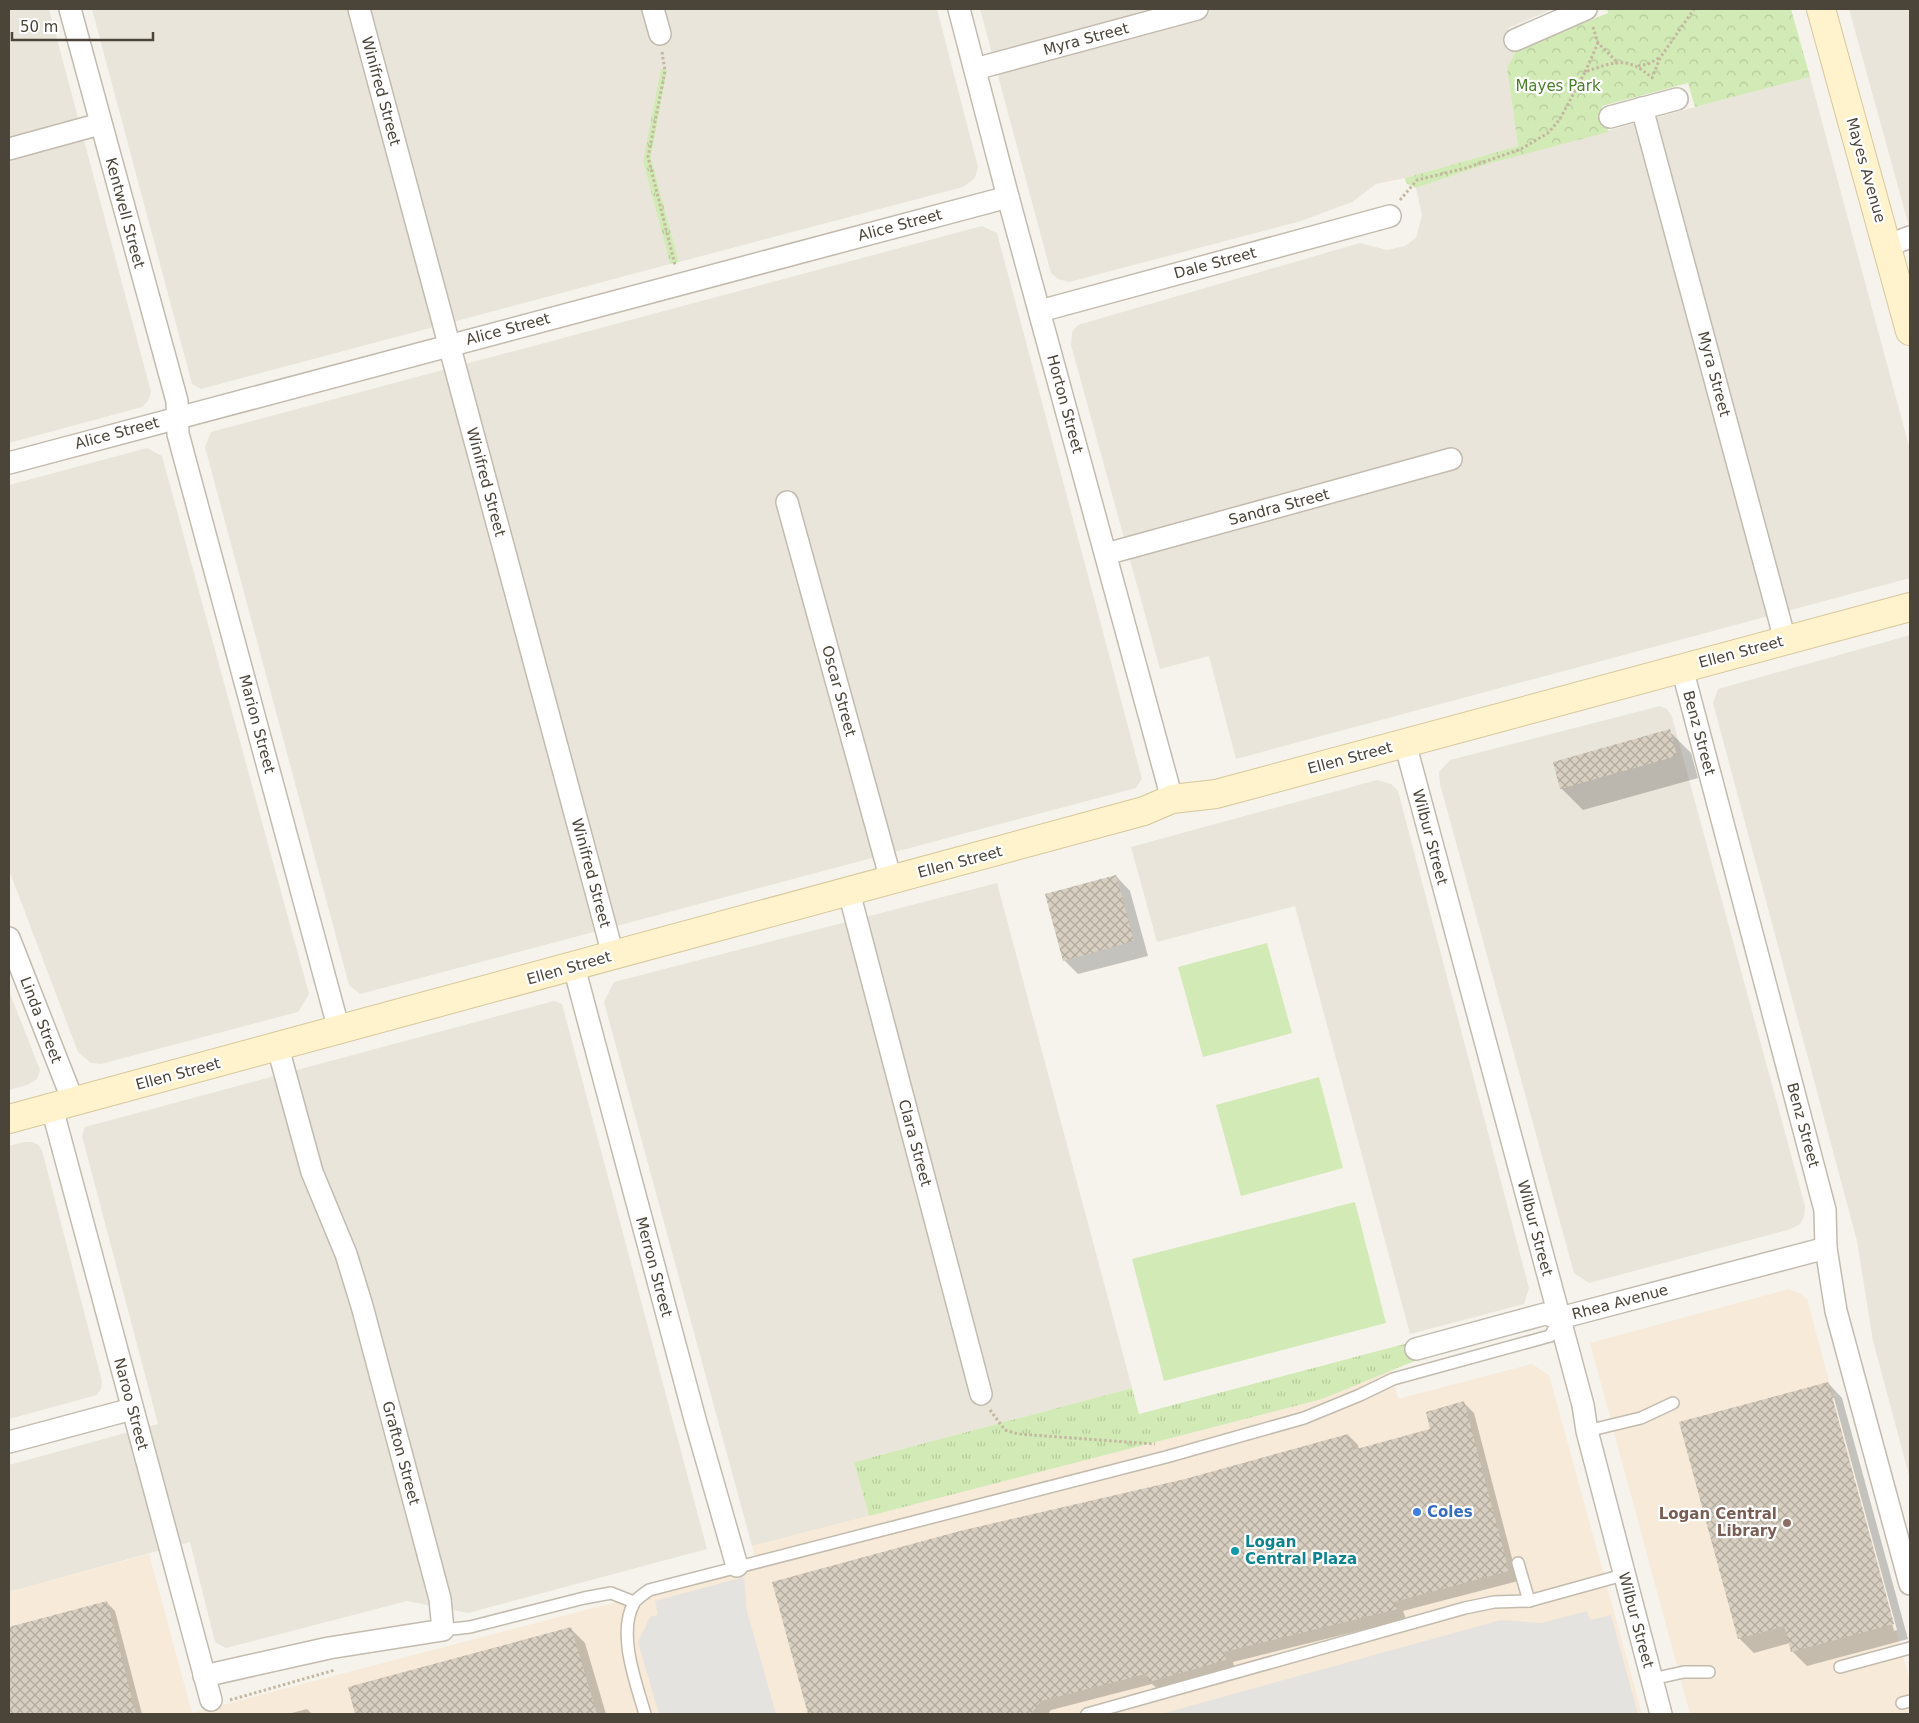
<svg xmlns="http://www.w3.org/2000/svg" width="1919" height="1723" viewBox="0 0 1919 1723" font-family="'DejaVu Sans',sans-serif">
  <defs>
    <pattern id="grass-tufts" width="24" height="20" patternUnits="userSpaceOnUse" patternTransform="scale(1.25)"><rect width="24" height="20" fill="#d2eab5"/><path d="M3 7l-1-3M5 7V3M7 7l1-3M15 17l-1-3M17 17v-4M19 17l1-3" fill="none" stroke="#b6ca9c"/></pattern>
    <pattern id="park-crowns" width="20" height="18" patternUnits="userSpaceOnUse" patternTransform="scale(1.25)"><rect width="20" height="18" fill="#d2eab5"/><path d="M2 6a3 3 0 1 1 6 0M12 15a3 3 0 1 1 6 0" fill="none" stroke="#b6ca9c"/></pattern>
    <pattern id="building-cross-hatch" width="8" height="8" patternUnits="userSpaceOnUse" patternTransform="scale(1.25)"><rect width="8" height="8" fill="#d8cfc1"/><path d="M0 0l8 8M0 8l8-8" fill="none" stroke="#b1aa9e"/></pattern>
  </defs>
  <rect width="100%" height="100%" fill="#f6f3ec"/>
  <g fill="#eae5da">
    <path d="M9,9H49L151,392L148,401L142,407L9,443Z"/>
    <path d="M92,9H937L978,167L975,178L963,187L679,262L651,158L667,71L643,161L670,264L201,389L192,384Z"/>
    <path d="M980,9H1553L1508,28L1516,51L1507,68L1518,146L1405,178L1376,184L1352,202L1301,221L1069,282L1058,279L1051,273Z"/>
    <path d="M1849,9H1910V230Z"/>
    <path d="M1810,77L1910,450V578L1236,759L1209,656L1160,669L1071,345L1072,332L1078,325L1360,243L1387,250L1405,246L1416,238L1422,215L1416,188L1487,164L1695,107Z"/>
    <path d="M982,226L997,233L1142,779L1136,788L360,994L349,985L205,447L211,432Z"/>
    <path d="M147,448L162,456L309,994L298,1012L101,1064L91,1063L78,1052L9,870V485Z"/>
    <path d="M1910,635V1479L1873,1341L1857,1241L1713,703L1718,689Z"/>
    <path d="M1660,706L1667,709L1672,717L1805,1206L1804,1217L1800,1224L1791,1229L1589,1283L1574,1273L1440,784L1439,772L1450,760Z"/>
    <path d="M1377,780L1391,784L1398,791L1529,1288L1524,1304L1410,1334L1295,906L1157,942L1131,847Z"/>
    <path d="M997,883L1132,1388L854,1462L869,1516L752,1546L604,1002L614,982Z"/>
    <path d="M9,991L40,1070L37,1079L27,1085L9,1090Z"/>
    <path d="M554,1001L562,1004L707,1549L468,1613L407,1601L226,1648L215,1642L190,1542L9,1592V1465L158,1424L82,1136L85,1127Z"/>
    <path d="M24,1142H32L38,1145L42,1150L102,1381L101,1389L97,1395L9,1419V1146Z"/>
  </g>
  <g fill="#f7ead8">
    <path d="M1789,1289L1801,1294L1807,1299L1910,1682V1714H1690L1590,1343Z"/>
    <path d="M1532,1364L1549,1375L1642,1714H9V1592L149,1554L192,1713L597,1607L758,1568L752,1546L1322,1399L1391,1369L1398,1399Z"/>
  </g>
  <g fill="url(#grass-tufts)">
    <path d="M661,69L667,70L651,158L679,262L670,264L643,161Z"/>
    <path d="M1412,1342L1417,1360L1322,1399L869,1516L854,1462L1132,1388L1139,1414Z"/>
  </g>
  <path fill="url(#park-crowns)" d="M1607,9H1791L1810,77L1695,107L1688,83L1602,106L1608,132L1487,164L1416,188L1406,183L1405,178L1518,146L1507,68L1516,51L1608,13Z"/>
  <g fill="#d2eab5">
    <path d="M1267,943L1292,1033L1203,1057L1178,967Z"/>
    <path d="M1319,1077L1343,1168L1241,1196L1216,1105Z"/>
    <path d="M1355,1202L1386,1323L1164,1381L1132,1259Z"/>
  </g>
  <g fill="#e5e3e0">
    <path d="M744,1577L747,1611L776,1714H659L638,1642L650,1617L658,1615L655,1601Z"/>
    <path d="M1587,1611L1590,1620L1611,1615L1638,1714H1161L1501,1620L1542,1623Z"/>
  </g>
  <g fill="#0003" fill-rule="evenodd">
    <path d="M1669,731L1691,753L1698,778L1583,810L1561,788Z"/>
    <path d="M1116,876L1130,891L1148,956L1078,974L1064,960Z"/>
    <path d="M1828,1383L1842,1398L1908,1639L1807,1666L1793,1652L1790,1643L1754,1653L1739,1638ZM1832,1398H1834L1897,1630L1894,1631Z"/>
    <path d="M1464,1403L1474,1413L1518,1581L1403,1611L1406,1619L1233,1662L1235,1670L1160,1691L1152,1684L1051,1710L1048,1714H809L774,1583L1185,1481L1348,1435L1358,1445L1359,1450L1432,1430Z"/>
    <path d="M107,1603L115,1611L142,1714H9V1628Z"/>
    <path d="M570,1628L585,1643L606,1714H356L349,1688Z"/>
    <path d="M307,1709L312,1714H288Z"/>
  </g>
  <g fill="url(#building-cross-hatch)">
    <path d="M1670,729L1677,756L1560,789L1553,762Z"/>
    <path d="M1116,875L1134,941L1063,961L1045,894Z"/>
    <path d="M1828,1382L1894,1624L1791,1652L1784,1626L1738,1639L1679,1422Z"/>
    <path d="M1464,1401L1509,1571L1394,1602L1398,1609L1224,1652L1226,1660L1149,1682L1146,1674L1041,1701L1031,1714H808L772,1582L960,1531L1185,1479L1348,1434L1353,1450L1430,1429L1426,1412Z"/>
    <path d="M107,1601L136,1714H9V1627Z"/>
    <path d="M571,1627L597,1714H355L348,1687Z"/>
  </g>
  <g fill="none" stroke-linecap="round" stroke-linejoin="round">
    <defs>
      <g id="lane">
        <path d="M1587,1431L1641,1418L1673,1403"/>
        <path d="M1518,1563L1529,1601"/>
        <path d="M443,1630L470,1627L584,1598L611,1593L634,1602"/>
        <path d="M1840,1667L1910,1648"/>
        <path d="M1652,1679L1684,1672H1709"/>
        <path d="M1902,1703L1910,1701"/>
        <path d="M645,1714C636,1683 617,1633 634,1603C637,1598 644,1594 649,1590L1166,1457L1304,1418L1360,1395L1393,1379L1550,1336L1559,1320"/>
        <path d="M1087,1714L1465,1608L1494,1602L1529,1601L1623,1575"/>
      </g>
      <g id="street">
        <path d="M70,9L177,401L178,434L339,1030"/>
        <path d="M359,9L613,955"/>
        <path d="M653,9L660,34"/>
        <path d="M959,9L1008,197L1172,799"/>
        <path d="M1515,40L1586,9"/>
        <path d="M975,69L1197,9"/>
        <path d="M1642,108L1785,640"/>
        <path d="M1610,117L1677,99"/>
        <path d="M9,149L100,124"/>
        <path d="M1887,246L1910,237"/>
        <path d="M1040,311L1390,216"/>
        <path d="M9,463L1008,197"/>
        <path d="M787,502L891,880"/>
        <path d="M1106,554L1451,459"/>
        <path d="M1682,668L1825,1210L1826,1248L1836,1311L1910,1584"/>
        <path d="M1405,743L1583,1405L1587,1431L1661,1714"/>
        <path d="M849,892L981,1394"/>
        <path d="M9,938L73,1101"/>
        <path d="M574,967L696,1423L737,1566"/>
        <path d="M52,1108L211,1700"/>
        <path d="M1416,1349L1545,1314L1560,1318L1826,1248"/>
        <path d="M9,1442L132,1409"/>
        <path d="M204,1676L329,1648L443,1630L440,1599L362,1306L346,1254L312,1172L278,1048"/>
      </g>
      <g id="secondary">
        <path d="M1821,9L1910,331"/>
        <path d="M9,1119L1144,811L1172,799L1216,794L1910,607"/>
      </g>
    </defs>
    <use href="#lane" stroke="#c2bbae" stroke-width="14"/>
    <use href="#street" stroke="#c2bbae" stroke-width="24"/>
    <use href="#secondary" stroke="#d6c79b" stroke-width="30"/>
    <g stroke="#c4b79f" stroke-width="3" stroke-dasharray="2.5 2.5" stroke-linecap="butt">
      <path d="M1593,27L1598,43L1616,61"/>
      <path d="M662,52L665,71L648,157L675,265"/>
      <path d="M1638,66L1648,64L1659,58"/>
      <path d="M1585,72L1598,43"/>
      <path d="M1400,200L1417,180L1466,168L1521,149L1548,133L1560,119L1585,72C1614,62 1627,55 1652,78L1660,58L1694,9"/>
      <path d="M990,1410L1005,1430L1018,1434L1155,1444"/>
      <path d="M230,1700L335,1670"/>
    </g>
    <use href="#lane" stroke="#fff" stroke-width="11"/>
    <use href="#street" stroke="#fff" stroke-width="21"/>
    <use href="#secondary" stroke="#fff3cd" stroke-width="28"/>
  </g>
  <circle fill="#3f7fe0" stroke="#fff" stroke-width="2" cx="1417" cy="1512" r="5"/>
  <circle fill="#8d6e63" stroke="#fff" stroke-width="2" cx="1787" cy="1523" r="5"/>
  <circle fill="#0f9aa8" stroke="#fff" stroke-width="2" cx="1235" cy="1551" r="5"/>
  <g text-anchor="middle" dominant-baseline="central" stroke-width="4.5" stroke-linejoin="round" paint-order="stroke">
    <g font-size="15" fill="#4b4439" stroke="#fff">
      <text transform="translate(1086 39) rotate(-15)">Myra Street</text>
      <text transform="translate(381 91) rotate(75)">Winifred Street</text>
      <text transform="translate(1866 170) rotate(74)">Mayes Avenue</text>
      <text transform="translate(125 213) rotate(75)">Kentwell Street</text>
      <text transform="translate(900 225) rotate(-15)">Alice Street</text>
      <text transform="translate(1215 263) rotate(-15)">Dale Street</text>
      <text transform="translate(508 329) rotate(-15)">Alice Street</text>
      <text transform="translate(1714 374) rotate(75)">Myra Street</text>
      <text transform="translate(1065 404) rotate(75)">Horton Street</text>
      <text transform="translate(117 433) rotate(-15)">Alice Street</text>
      <text transform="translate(486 482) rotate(75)">Winifred Street</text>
      <text transform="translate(1279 507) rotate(-15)">Sandra Street</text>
      <text transform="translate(1741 652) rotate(-15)">Ellen Street</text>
      <text transform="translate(839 691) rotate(75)">Oscar Street</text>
      <text transform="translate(257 724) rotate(75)">Marion Street</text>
      <text transform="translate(1699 733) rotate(75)">Benz Street</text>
      <text transform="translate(1350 758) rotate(-15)">Ellen Street</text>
      <text transform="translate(1430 837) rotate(75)">Wilbur Street</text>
      <text transform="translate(960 862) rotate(-15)">Ellen Street</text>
      <text transform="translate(591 873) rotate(75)">Winifred Street</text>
      <text transform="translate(569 968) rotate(-16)">Ellen Street</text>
      <text transform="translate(41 1020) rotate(69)">Linda Street</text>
      <text transform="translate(178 1074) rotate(-15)">Ellen Street</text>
      <text transform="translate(1803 1125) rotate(75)">Benz Street</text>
      <text transform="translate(915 1143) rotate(75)">Clara Street</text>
      <text transform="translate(1535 1228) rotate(75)">Wilbur Street</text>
      <text transform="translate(654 1267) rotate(75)">Merron Street</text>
      <text transform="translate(1620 1302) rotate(-15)">Rhea Avenue</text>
      <text transform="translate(131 1404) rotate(75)">Naroo Street</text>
      <text transform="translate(401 1453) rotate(75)">Grafton Street</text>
      <text transform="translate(1636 1620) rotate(75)">Wilbur Street</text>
    </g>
    <g font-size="15" fill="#4a7f2a" stroke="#fff">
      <text x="1558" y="86">Mayes Park</text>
    </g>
    <g font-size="15" font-weight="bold" fill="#366cbe" stroke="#fff" text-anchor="start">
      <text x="1427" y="1512">Coles</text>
    </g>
    <g font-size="15" font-weight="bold" fill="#785e54" stroke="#fff" text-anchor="end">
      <text x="1777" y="1514">Logan Central<tspan x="1777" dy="17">Library</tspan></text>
    </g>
    <g font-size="15" font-weight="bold" fill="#0d838f" stroke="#fff" text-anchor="start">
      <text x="1245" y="1542">Logan<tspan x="1245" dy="17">Central Plaza</tspan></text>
    </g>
  </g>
  <rect width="1919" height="1723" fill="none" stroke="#4b4439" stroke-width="20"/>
  <path d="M12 32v8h141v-8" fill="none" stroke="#4b4439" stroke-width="2.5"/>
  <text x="20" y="32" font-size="15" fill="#4b4439" stroke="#ffffff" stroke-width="4" paint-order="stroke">50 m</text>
</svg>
